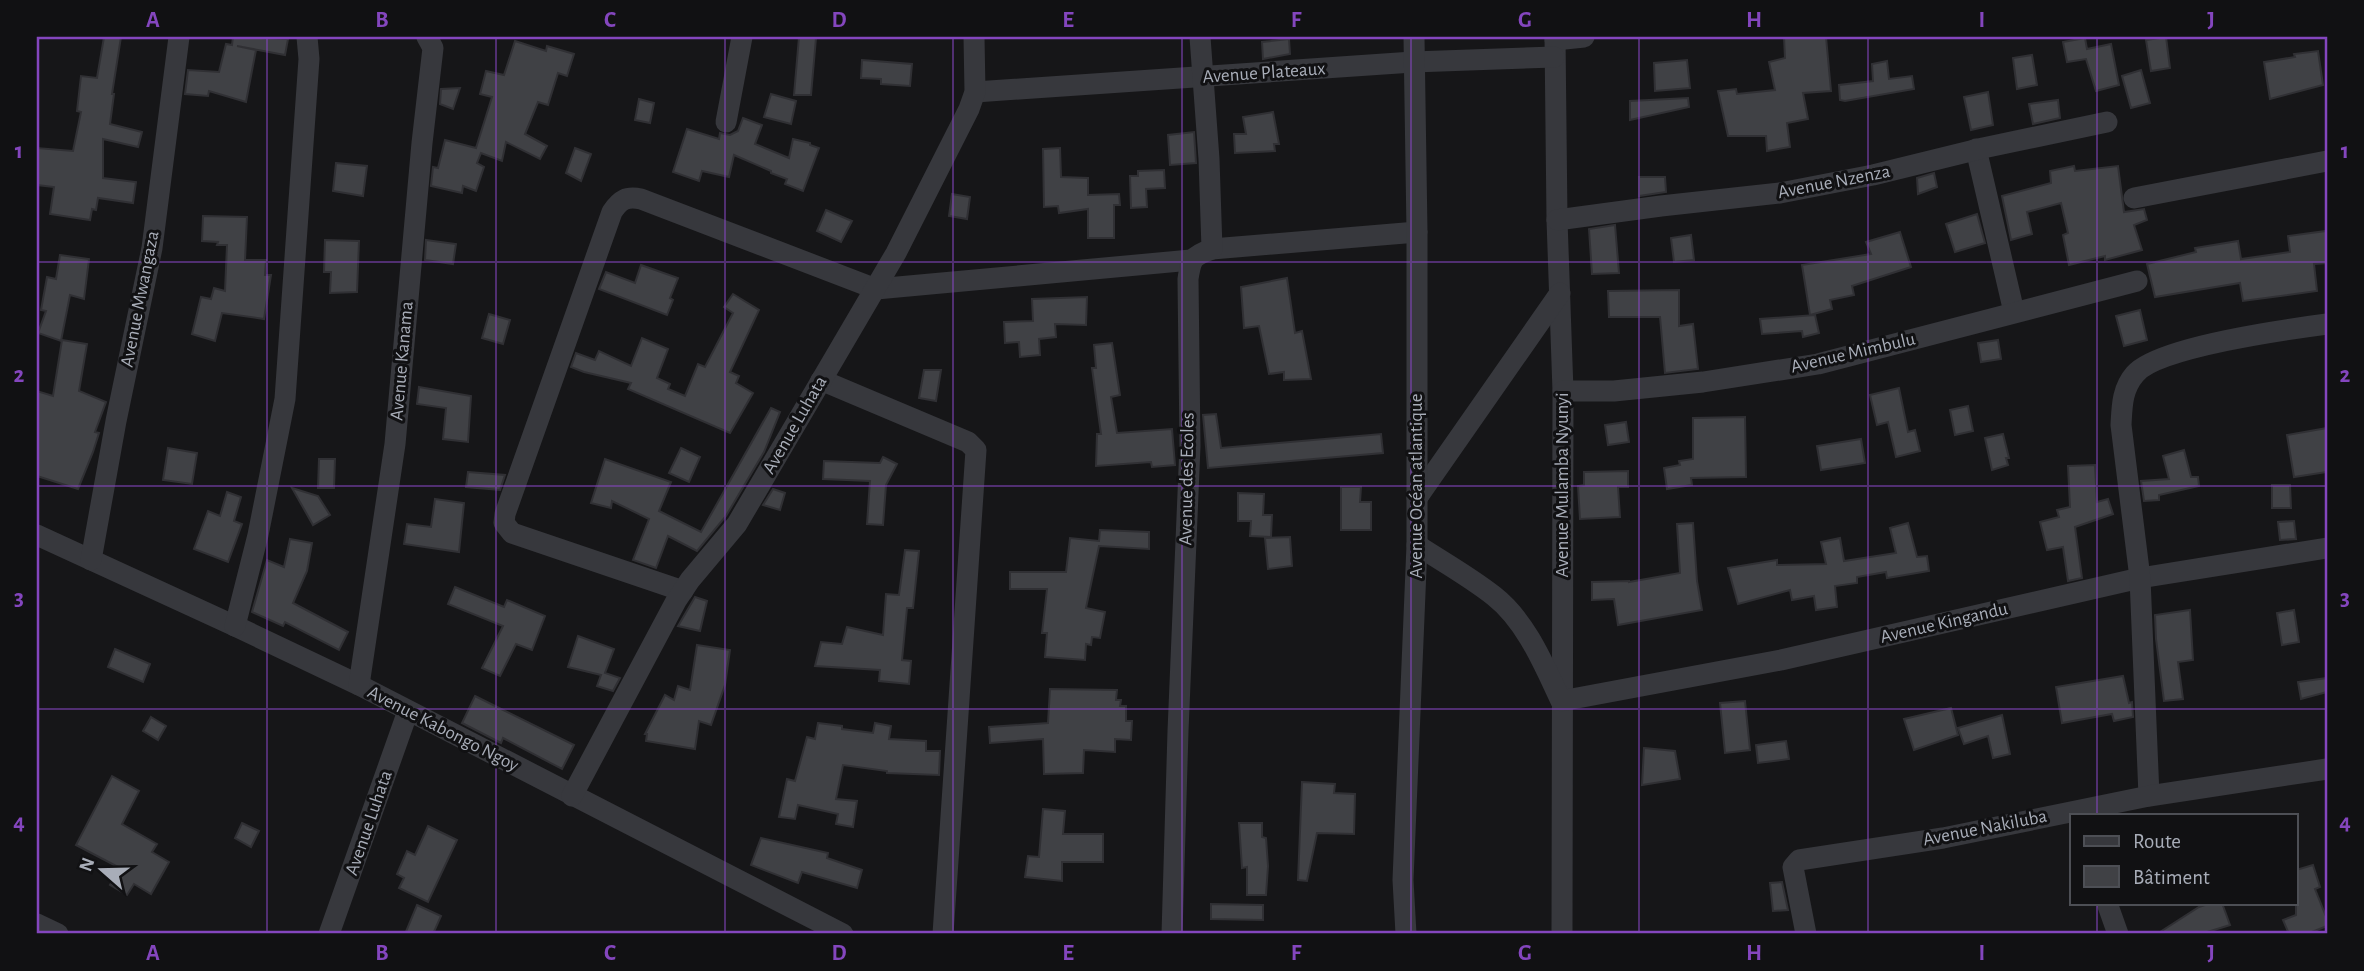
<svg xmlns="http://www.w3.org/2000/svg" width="2364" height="971" viewBox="0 0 2364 971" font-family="'Alegreya Sans',sans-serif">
  <rect width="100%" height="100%" fill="#161618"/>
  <g fill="#404145" stroke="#303034" stroke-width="2">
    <path d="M104,37H121L112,94H114L110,124L142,132L138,147L103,139V178L136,182L133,203L98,198L96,210L92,209L90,220L50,214L54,187L37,185V148L73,151L81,112L77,111L81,76L97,78Z"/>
    <path d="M233,37L288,39L285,55L237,46L256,50L246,102L209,91L208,96L185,94L188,70L219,72L226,44L232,45Z"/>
    <path d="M799,37L816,38L811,95H794Z"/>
    <path d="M1784,37H1826L1831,91L1803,93L1808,119L1787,123L1790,147L1767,151L1766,136H1728L1718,91L1736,89L1737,94L1775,90L1769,62L1785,58Z"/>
    <path d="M2166,37L2170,68L2151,71L2146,40Z"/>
    <path d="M2085,38L2087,49L2111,44L2119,85L2096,91L2086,59L2067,62L2063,42Z"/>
    <path d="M1289,39L1290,54L1263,59L1262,42Z"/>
    <path d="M515,41L546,51L547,46L574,54L567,76L558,73L548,105L538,102L525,134L547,146L540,159L506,142L502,161L481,153L477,163L484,167L476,191L463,186L462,193L431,186L433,167L438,168L445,140L476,148L492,97L480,94L486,71L504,75Z"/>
    <path d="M2318,51L2323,85L2270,99L2264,62L2295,57L2294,54Z"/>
    <path d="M2032,55L2037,85L2017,89L2013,58Z"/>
    <path d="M862,60L912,64L910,86L881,84V79L861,78Z"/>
    <path d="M1687,60L1690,88L1655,91L1654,63Z"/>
    <path d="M1887,61L1889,79L1912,76L1914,89L1845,101L1840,100L1839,85L1873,81L1872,64Z"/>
    <path d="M2141,70L2150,103L2131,108L2122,76Z"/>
    <path d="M460,88L453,109L440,104L441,89Z"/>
    <path d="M1988,92L1993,125L1971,130L1964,97Z"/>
    <path d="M771,94L796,101L791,124L764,117Z"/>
    <path d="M1688,98L1689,107L1630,120V101Z"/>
    <path d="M639,99L654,103L650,123L635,120Z"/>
    <path d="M2058,100L2060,118L2033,124L2029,104Z"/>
    <path d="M1273,112L1279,144H1274L1275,151L1235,153L1234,134H1246L1243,117Z"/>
    <path d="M743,118L762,125L755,144L789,158L793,139L810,143V145L819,148L803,191L785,184L787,179L771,173V171L734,155L729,177L702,171L699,181L673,172L687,129L719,139L720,133L730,135L738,131Z"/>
    <path d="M1194,132L1196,163L1170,165L1168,135Z"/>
    <path d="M575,148L591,154L581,181L566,173Z"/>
    <path d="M1060,148L1061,177L1088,178V195L1119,194L1120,205H1114V238H1088V209L1059,213L1058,206L1044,207L1043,149Z"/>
    <path d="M336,163L367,166L363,196L333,191Z"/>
    <path d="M2074,166L2075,171L2118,166L2124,212L2144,209L2147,220L2134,225L2142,250L2105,260V256L2069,265L2063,235L2068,233L2061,203L2027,212L2032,234L2011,240L2002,196L2051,183L2050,171Z"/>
    <path d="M1164,170L1165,188L1146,189L1147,207L1131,208L1130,176H1138V171Z"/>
    <path d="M1934,173L1937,187L1918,194L1917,178Z"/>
    <path d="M1639,177H1665L1666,192L1639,196Z"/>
    <path d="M952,194L970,197L967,219L949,216Z"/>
    <path d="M826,210L852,221L841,242L817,231Z"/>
    <path d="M1977,214L1985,243L1955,252L1946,224Z"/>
    <path d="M203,216L247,217L245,260H266L265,275H271L264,319L222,313L215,341L192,334L201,297L211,299L214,288L225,291L227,245H217L218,242L202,241Z"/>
    <path d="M1615,225L1619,273L1592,274L1589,229Z"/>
    <path d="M2326,231L2327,263L2314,264L2317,291L2243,301L2240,283L2155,297L2147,264L2196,252L2195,248L2238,241L2241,259L2290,252L2288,236Z"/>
    <path d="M1900,232L1911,267L1852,286L1854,295L1830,300L1832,309L1810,315L1802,265L1871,254L1866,242Z"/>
    <path d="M1691,235L1694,260L1674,262L1671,238Z"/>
    <path d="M325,240L359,241L357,292L330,293L331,272H324Z"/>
    <path d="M426,240L456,244L453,264L425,260Z"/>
    <path d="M60,255L89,259L84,299L70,295L61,341L38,333L46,311L41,310L47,277L56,279Z"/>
    <path d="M641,265L678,278L670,298L673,300L667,315L599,289L606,272L635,283Z"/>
    <path d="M1287,278L1295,333L1302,331L1311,379L1284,380V372L1269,374L1259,326L1244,328L1241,287Z"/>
    <path d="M1679,290V326L1693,324L1698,369L1665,373L1660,317H1609L1608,291Z"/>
    <path d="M733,294L759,310L730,372L739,376L736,383L753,393L730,433L628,389L631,383L584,372L571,367L576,353L595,360L599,351L631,366L642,338L668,349L657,378L670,384L668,389L685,396L698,364L705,367L733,313L724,307Z"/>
    <path d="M1087,297L1086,325L1055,324L1056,337L1039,339L1040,355L1020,357L1019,342L1005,343L1004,322L1033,321L1032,299Z"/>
    <path d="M2140,310L2147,340L2124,346L2116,316Z"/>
    <path d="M489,314L510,320L503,344L482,338Z"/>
    <path d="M1815,315L1819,333L1803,337L1802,331L1762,334L1760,319Z"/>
    <path d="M62,340L87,344L79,391L106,402L95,432L99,433L93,452L78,489L37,476V391L53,396Z"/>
    <path d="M1998,340L2001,359L1981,362L1978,343Z"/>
    <path d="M1112,343L1120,395L1111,397L1117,433L1172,429L1175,465L1152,467L1151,462L1096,466L1097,434H1101L1092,368H1096L1094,345Z"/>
    <path d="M924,370H941L936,401L919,398Z"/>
    <path d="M419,387L471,396L468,442L443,439L446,408L417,404Z"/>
    <path d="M1899,388L1908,432L1915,430L1920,451L1896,457L1888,422L1877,425L1870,395Z"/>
    <path d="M1968,406L1973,431L1955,435L1950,410Z"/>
    <path d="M771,408L780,412L764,452L726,516L697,551L668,536L656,568L633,560L649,519L612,501L611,508L591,503L605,459L671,482L659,511L701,532Z"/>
    <path d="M1216,414L1221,448L1381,434L1383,453L1208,468L1203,415Z"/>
    <path d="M1745,417L1746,477L1691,478L1692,485L1667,489L1664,468L1680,465L1679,461L1693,459V418Z"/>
    <path d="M1626,422L1629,442L1608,445L1605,425Z"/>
    <path d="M2327,428V472L2294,477L2287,435Z"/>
    <path d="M2003,434L2009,458H2006L2008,465L1992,470L1985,438Z"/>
    <path d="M1861,439L1865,463L1821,470L1817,446Z"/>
    <path d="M168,448L197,453L192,484L163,480Z"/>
    <path d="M681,448L700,457L689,482L669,473Z"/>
    <path d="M2184,450L2191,477H2198L2199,486L2159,495V500L2144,501L2141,481L2169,479L2163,456Z"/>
    <path d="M883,457L897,464L886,485L883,525L867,524L870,481L823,479L824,461L880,463Z"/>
    <path d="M319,459H335L334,488H318Z"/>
    <path d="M2095,465L2097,502L2108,499L2113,514L2075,527L2082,578L2068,581L2063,547L2047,550L2040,522L2059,517L2057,510L2070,507L2068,466Z"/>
    <path d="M1628,471V487H1618L1620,517L1580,519L1578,486L1584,485V472Z"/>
    <path d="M468,472L505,475L500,490L466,487Z"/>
    <path d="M2272,485H2290L2291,508H2272Z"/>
    <path d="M1341,487H1361L1360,502H1371V530H1341Z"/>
    <path d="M292,488L318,496L330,515L313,525Z"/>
    <path d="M773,489L785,493L780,510L763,505Z"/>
    <path d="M227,492L241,497L234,521L242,524L228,562L194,549L208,511L220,516Z"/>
    <path d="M1238,493L1264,494L1263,515H1272L1271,537L1250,536L1251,521H1238Z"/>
    <path d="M435,499L464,503L459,552L404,544L407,524L431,527Z"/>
    <path d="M2294,521L2296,539L2280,540L2278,522Z"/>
    <path d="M1693,523L1697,581L1702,610L1618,625L1614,599L1592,600V582L1629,581V582L1680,573L1677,524Z"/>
    <path d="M1908,523L1917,557L1927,556L1929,571L1887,578L1886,572L1857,577V583L1835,586L1837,607L1816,610L1814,596L1792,600L1790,590L1738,604L1728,568L1777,560V565L1826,564L1821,542L1840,538L1844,561L1896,553L1890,528Z"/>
    <path d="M1100,530L1149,532V549L1099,546L1086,608L1105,612L1100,638L1092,637L1091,645L1086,644L1085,660L1045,657L1047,633H1042L1047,589H1010V572H1066L1070,538L1099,541Z"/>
    <path d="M1290,537L1292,566L1268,569L1265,538Z"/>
    <path d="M290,539L312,543L307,571L293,603L348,632L339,650L285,622L283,626L252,612L267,560L284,567Z"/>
    <path d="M905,550L919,551L913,608H907L902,660L911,661L909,684L879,681L880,670L815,666L821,642L842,644L847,627L883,635L886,594L899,595Z"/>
    <path d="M455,587L504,607L507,600L545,616L532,650L516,644L500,676L482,668L503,626L448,604Z"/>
    <path d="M695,597L707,601L700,631L678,626Z"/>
    <path d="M2190,610L2193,660L2178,662L2183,699L2164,701L2156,639L2155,615Z"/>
    <path d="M2294,610L2299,642L2282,645L2277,613Z"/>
    <path d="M578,636L614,649L605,673L620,678L613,691L597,686L601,675L568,667Z"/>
    <path d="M697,645L730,650L725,685L711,725L699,721L695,749L646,741L647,734H645L665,695L674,700L678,686L690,690Z"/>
    <path d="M115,649L150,664L143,682L108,667Z"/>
    <path d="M2123,676L2129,703L2132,702L2133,717L2114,721L2112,714L2062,723L2056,687Z"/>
    <path d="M2327,678V692L2301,699L2298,682Z"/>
    <path d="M1050,689L1117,690L1116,700H1121L1120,706H1126V721H1132L1131,740L1115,739V752L1084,750L1083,773L1044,774L1043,739L990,743L989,727L1048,723Z"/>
    <path d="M475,696L574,745L562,769L503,738L501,743L462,723Z"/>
    <path d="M1745,701L1750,750L1725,753L1720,703Z"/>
    <path d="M1951,708L1958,735L1914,750L1904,719Z"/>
    <path d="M2002,715L2010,754L1993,758L1988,736L1964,744L1958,728Z"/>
    <path d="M151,717L166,726L158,740L143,731Z"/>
    <path d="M818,723L842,726V729L873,733L875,723L891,726L889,739L926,741V751H940L939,775L887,773V771L843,765L836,799L857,801L853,827L836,824L838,814L798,805L795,819L779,817L787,779L795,781L807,737L815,739Z"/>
    <path d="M1786,741L1789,759L1758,763L1756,745Z"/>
    <path d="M1644,748L1675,751L1680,779L1642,785Z"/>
    <path d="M112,776L139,791L122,824L157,844L152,852L169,862L151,894L134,884L127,895L110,885L120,868L76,845Z"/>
    <path d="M1302,782L1335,784L1334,793L1355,794L1354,834L1317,833L1307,881L1298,880Z"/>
    <path d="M1043,809L1065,811L1063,834H1103V862H1062V881L1025,877L1028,856L1039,857Z"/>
    <path d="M242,823L259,831L251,847L235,838Z"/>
    <path d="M1239,823H1262V837L1266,838L1268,866L1266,895H1247V867L1242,868Z"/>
    <path d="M428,826L457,840L428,902L399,888L404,878L397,874L407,851L415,855Z"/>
    <path d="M761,838L828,853L827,858L862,870L857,888L802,872L798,883L751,865Z"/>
    <path d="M2313,865L2320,887L2315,889L2327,919V926L2307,934H2289L2283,920L2296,915V870Z"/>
    <path d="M1782,882L1788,910L1773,911L1770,883Z"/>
    <path d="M2211,903H2222L2230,925L2201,934H2157L2199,907Z"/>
    <path d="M1211,904L1263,905V920L1211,919Z"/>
    <path d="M417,905L441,916L433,934H405Z"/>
  </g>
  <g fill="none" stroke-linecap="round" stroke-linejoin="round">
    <g stroke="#37383d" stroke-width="21">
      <path d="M1555,37L1557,220L1563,391L1562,934"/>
      <path d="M1555,40L1584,37"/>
      <path d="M975,92L1413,62L1554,57"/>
      <path d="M726,122L742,37"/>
      <path d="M1976,149L2014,312"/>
      <path d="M2134,198L2327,161"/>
      <path d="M1557,220L1661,206L1780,193L1873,175L1983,148L2107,122"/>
      <path d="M1212,249L1417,232"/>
      <path d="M821,380L968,442L976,450L943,934"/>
      <path d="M1563,391H1614L1703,382L1818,364L2137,281"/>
      <path d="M1417,498L1560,293"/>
      <path d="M37,535L235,626L359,685L843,934"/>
      <path d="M1417,545C1443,562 1470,577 1494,596C1526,621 1544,665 1561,701L1781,660L2140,578L2327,548"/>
      <path d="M91,560L116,421L152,248L179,37"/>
      <path d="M683,591L512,533L504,523L505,514L612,212C620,200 626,196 641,199L876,289L1191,260"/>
      <path d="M235,626L258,535L285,399L309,59L307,37"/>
      <path d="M359,685L395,444L422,143L433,48L427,37"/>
      <path d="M572,796L676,601L690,580L737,524L896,253L969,109L975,92L974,37"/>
      <path d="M2149,796L2140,578L2121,425C2122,406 2122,389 2135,374C2157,347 2289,329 2327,324"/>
      <path d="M2107,903L2118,934"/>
      <path d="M37,924L58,934"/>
      <path d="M329,934L408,711"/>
      <path d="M1172,934L1178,731L1190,446L1188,279C1191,259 1192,256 1212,249L1209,159L1200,37"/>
      <path d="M1406,934L1403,880L1417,545V232L1414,37"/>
      <path d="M1806,934L1793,867L1799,860L1943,838L2149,796L2327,769"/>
    </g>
  </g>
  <path fill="none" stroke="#8446be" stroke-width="2" stroke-opacity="0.55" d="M267,37V934M496,37V934M725,37V934M953,37V934M1182,37V934M1411,37V934M1639,37V934M1868,37V934M2097,37V815M37,262H2327M37,486H2327M37,709H2327M2097,903V934"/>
  <g text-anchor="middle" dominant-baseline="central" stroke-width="6" stroke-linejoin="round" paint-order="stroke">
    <g font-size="19" fill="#a8adb8" stroke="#111113">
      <text transform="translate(1264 73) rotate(-4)">Avenue Plateaux</text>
      <text transform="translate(1834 182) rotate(-11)">Avenue Nzenza</text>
      <text transform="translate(140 299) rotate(-79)">Avenue Mwangaza</text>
      <text transform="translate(1853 353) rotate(-13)">Avenue Mimbulu</text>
      <text transform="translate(402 361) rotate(-85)">Avenue Kanama</text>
      <text transform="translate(795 425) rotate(-60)">Avenue Luhata</text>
      <text transform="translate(1187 479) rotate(-89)">Avenue des Ecoles</text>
      <text transform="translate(1562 485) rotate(-90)">Avenue Mulamba Nyunyi</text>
      <text transform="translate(1416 486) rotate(-90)">Avenue Océan atlantique</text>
      <text transform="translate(1944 623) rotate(-13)">Avenue Kingandu</text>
      <text transform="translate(443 729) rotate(27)">Avenue Kabongo Ngoy</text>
      <text transform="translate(369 823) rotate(-71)">Avenue Luhata</text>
      <text transform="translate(1985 828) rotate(-11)">Avenue Nakiluba</text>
    </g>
  </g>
  <rect width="2364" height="971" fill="none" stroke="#111113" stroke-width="77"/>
  <rect x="2070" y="814" width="228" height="91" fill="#111113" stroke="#4d4f55" stroke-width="2"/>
  <rect x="2084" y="836" width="35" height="10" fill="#37383d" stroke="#4d4f55" stroke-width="2"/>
  <text x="2133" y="848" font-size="21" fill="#a8adb8">Route</text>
  <rect x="2084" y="866" width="35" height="21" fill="#404145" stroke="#4d4f55" stroke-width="2"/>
  <text x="2133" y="884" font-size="21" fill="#a8adb8">Bâtiment</text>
  <g transform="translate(102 870) rotate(290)" stroke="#111113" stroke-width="5" paint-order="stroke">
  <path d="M0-5L12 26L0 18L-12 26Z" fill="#a8adb8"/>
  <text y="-10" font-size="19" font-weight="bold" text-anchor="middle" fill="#a8adb8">N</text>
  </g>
  <rect x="38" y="38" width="2288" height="894" fill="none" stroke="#8446be" stroke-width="2.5"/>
  <g font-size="23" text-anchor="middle" font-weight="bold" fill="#8446be">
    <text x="153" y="27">A</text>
    <text x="382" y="27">B</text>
    <text x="610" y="27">C</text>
    <text x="839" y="27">D</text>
    <text x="1068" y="27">E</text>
    <text x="1296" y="27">F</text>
    <text x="1525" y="27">G</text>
    <text x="1754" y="27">H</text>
    <text x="1982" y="27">I</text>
    <text x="2211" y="27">J</text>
    <text x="19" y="158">1</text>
    <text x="2345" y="158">1</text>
    <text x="19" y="382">2</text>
    <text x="2345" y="382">2</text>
    <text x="19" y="605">3</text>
    <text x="2345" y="605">3</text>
    <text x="19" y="829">4</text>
    <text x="2345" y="829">4</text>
    <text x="153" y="960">A</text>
    <text x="382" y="960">B</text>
    <text x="610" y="960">C</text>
    <text x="839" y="960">D</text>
    <text x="1068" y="960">E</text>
    <text x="1296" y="960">F</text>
    <text x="1525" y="960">G</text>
    <text x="1754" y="960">H</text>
    <text x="1982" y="960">I</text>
    <text x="2211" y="960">J</text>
  </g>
</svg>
